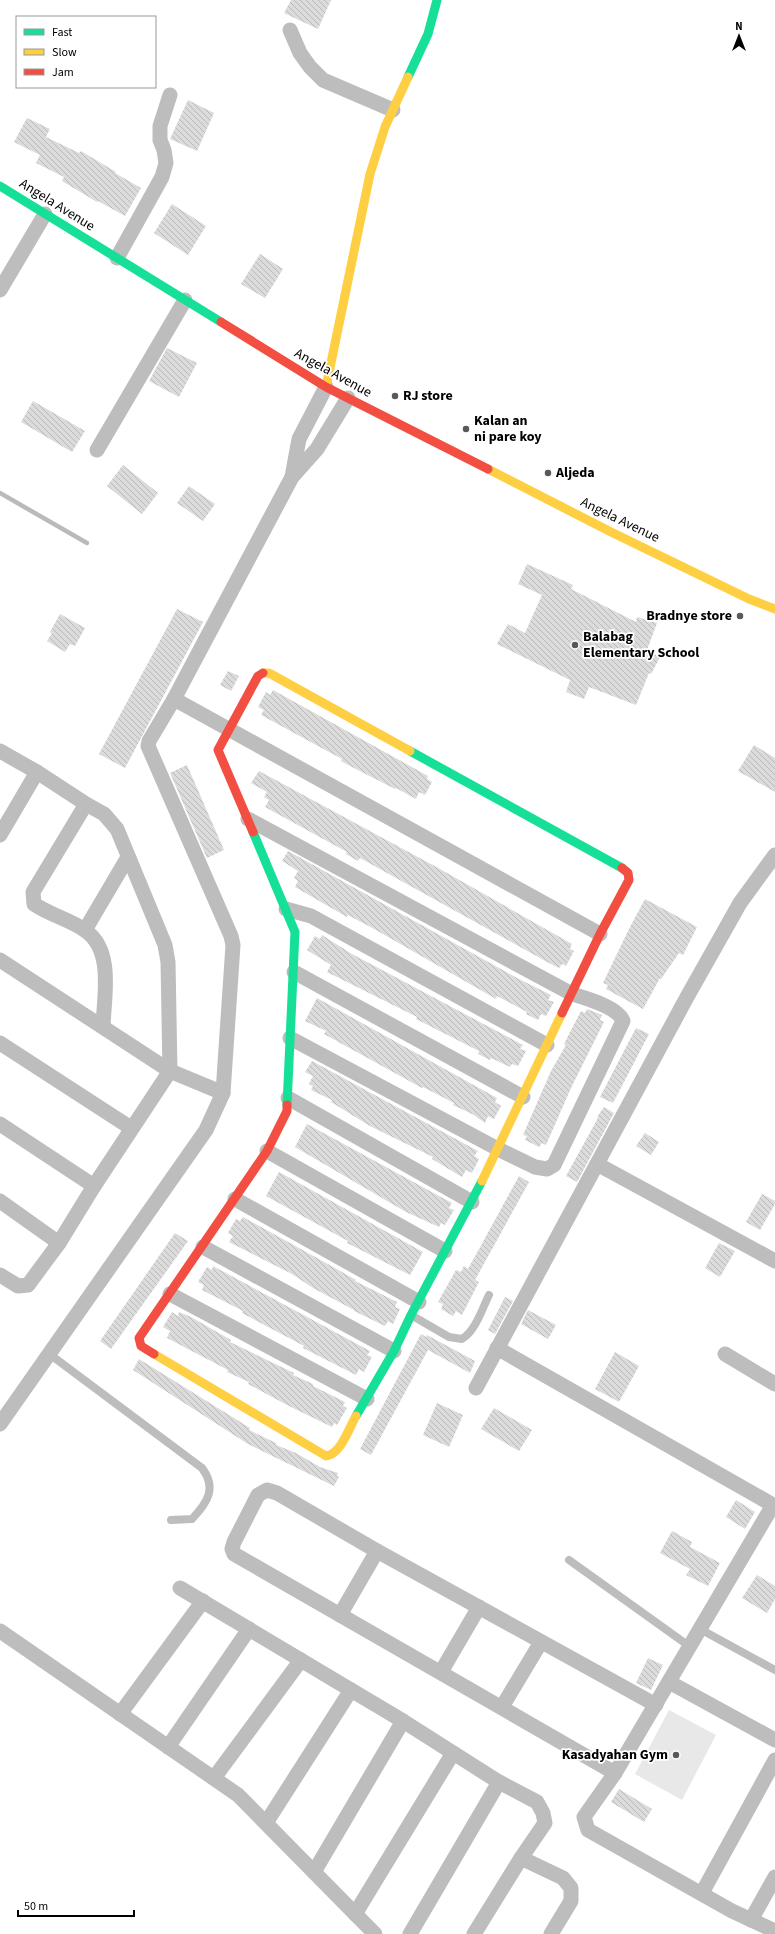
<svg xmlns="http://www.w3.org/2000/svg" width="775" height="1934" viewBox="0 0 775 1934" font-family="'Source Sans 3',sans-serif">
  <defs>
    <pattern id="building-back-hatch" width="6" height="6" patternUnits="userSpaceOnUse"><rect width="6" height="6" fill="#dbdbdb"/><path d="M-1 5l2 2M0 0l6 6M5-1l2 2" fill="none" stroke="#bababa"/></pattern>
  </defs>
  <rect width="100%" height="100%" fill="#fff"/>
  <path fill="#e8e8e8" d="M669,1710L716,1735L682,1800L635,1774Z"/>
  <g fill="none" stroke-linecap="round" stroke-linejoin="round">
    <path stroke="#bababa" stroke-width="4.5" d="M0,493L87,543"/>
  </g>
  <g fill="url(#building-back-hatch)">
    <path d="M291,0H331L318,29L284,13Z"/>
    <path d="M188,100L214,113L197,151L170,139Z"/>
    <path d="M27,118L50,129L46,137L79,153L81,151L116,172L115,173L141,188L125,216L98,201L97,202L62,181L64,177L36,163L40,155L14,142Z"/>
    <path d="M172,204L206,226L188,255L154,233Z"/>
    <path d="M260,254L283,269L265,298L241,284Z"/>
    <path d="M167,348L197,363L179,397L149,381Z"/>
    <path d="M33,401L85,431L72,452L21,422Z"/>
    <path d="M123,465L158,493L142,514L107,486Z"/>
    <path d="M189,486L215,504L203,521L177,503Z"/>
    <path d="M527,564L573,585L571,589L636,622L637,617L657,623L647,650L660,657L651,674L649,673L636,705L589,687L584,699L566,692L570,680L497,644L508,624L525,633L542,595L518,584Z"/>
    <path d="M177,609L203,622L125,768L99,754Z"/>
    <path d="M60,614L85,628L75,646L70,644L65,652L47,641L52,633L50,632Z"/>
    <path d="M228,671L239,676L231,691L220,685Z"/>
    <path d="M273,690L428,776L427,779L432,782L425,795L419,792L416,799L396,788L395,789L354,768L341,761L342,759L261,715L264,710L258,707L266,692L270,695Z"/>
    <path d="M754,745L775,758V792L738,771Z"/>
    <path d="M187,765L224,850L207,858L170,773Z"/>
    <path d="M259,771L440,869L572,944L570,949L574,951L566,966L562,964L559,968L549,963L360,858L358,861L346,854L347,852L265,807L269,800L264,797L267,792L251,783Z"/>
    <path d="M288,851L517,978L551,995L548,1000L554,1002L546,1016L541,1014L538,1020L526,1014L527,1012L497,996L496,999L376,930L348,915L347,917L295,887L298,881L294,878L298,871L282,861Z"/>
    <path d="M645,899L697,927L683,955L679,953L661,979L660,978L643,1009L606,989L608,985L603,983L629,929Z"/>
    <path d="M322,935L352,954L523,1045L520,1049L526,1051L518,1066L512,1064L510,1067L491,1058L490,1060L478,1054L479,1051L416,1019L417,1017L327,972L331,965L307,950L315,936L320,939Z"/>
    <path d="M317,998L497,1098L495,1102L501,1106L494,1119L488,1116L485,1123L474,1115L453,1105L454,1103L423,1087L422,1088L324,1034L326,1031L305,1021Z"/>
    <path d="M587,1009L602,1015L600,1020L604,1022L571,1088L546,1145L542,1143L539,1147L525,1140L527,1136L523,1135L551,1071L566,1045L564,1044L581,1011L585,1013Z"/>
    <path d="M636,1028L649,1034L613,1103L600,1097Z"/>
    <path d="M312,1061L478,1151L474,1156L479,1159L472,1173L466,1170L462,1177L432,1159L433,1157L370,1126L331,1102L332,1100L311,1090L313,1086L309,1084L313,1076L305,1072Z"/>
    <path d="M604,1107L614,1113L577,1182L566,1176L598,1118L597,1117Z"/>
    <path d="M307,1124L452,1203L449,1208L454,1210L445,1225L441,1223L439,1227L406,1212L295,1147Z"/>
    <path d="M645,1133L659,1142L651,1155L636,1146Z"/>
    <path d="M279,1172L423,1252L410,1275L347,1243L348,1241L266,1196Z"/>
    <path d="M519,1176L529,1182L475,1280L479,1282L462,1315L456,1311L453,1316L441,1309L443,1304L438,1302L456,1270L461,1272L464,1266L468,1269Z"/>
    <path d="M762,1194L775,1201V1204L760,1230L746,1222Z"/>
    <path d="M243,1217L335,1268L356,1280L355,1281L397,1302L395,1307L400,1309L393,1324L388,1321L385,1326L354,1311V1310L313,1288L292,1274L229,1242L233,1236L228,1233L236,1219L240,1221Z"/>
    <path d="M175,1233L188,1241L111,1349L100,1341Z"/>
    <path d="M719,1243L735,1251L720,1277L705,1268Z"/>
    <path d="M213,1266L370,1351L367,1355L372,1357L364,1372L359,1369L356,1375L303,1348L304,1346L242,1313L243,1311L202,1290L204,1285L198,1282L207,1267L212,1270Z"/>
    <path d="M505,1297L513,1301L495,1334L488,1330Z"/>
    <path d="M528,1310L556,1325L548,1339L521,1324Z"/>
    <path d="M172,1312L178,1316L179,1312L191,1317L231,1340L230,1342L294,1373L293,1375L313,1384V1386L345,1402L343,1406L347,1408L337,1425L334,1423L332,1427L289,1406L248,1384L249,1382L227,1372L228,1370L167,1338L170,1331L163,1327Z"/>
    <path d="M421,1334L426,1337L427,1335L475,1361L470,1373L428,1350L371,1455L360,1449Z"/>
    <path d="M615,1352L639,1366L619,1402L595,1389Z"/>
    <path d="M139,1359L250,1428L249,1430L276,1443V1445L296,1453L320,1467L338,1473L337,1476L339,1477L334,1486L248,1444L133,1370Z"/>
    <path d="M437,1403L463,1415L449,1447L423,1435Z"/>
    <path d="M494,1408L532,1430L519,1451L481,1429Z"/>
    <path d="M736,1500L755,1512L745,1529L726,1517Z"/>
    <path d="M672,1531L692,1542L690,1547L720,1563L708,1586L686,1575L690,1569L660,1553Z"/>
    <path d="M757,1575L775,1586V1599L767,1613L742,1598Z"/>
    <path d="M648,1658L663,1665L651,1690L636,1683Z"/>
    <path d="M619,1789L652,1809L644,1822L611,1802Z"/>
  </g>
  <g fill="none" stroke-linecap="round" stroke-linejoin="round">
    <g stroke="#bdbdbd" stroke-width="8">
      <path d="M411,1315L449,1337L462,1339C476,1330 482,1309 489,1295"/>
      <path d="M48,1353L202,1468C217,1488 208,1502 192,1519L171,1520"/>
      <path d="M569,1560L689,1646"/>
      <path d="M700,1629L775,1670"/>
    </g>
    <g stroke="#bdbdbd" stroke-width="15">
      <path d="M290,30L300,53L310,67L323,80L393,110"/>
      <path d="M117,258L162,177L166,163L164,150L160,140V126L170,95"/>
      <path d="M0,290L45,214"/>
      <path d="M326,387L299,439L292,477L317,449L348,398"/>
      <path d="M97,450L185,300"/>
      <path d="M174,699L600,934"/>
      <path d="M0,751L37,772L86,804L104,814L117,829L165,945L168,962L170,1071L94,1186L59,1243L28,1285L18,1286L0,1275"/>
      <path d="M86,804L33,892L34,904C50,915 71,920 86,931C114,951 104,997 103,1026"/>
      <path d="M248,819L572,994C585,998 618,1007 623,1021L554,1165L547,1169L535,1167L498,1149L290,1038"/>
      <path d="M0,835L37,772"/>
      <path d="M286,909L311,916L547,1045"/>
      <path d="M85,930L128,857"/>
      <path d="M0,960L170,1071L223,1093"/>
      <path d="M294,972L523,1097"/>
      <path d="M0,1043L131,1128"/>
      <path d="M288,1098L472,1202"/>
      <path d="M0,1124L94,1186"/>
      <path d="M267,1151L445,1251"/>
      <path d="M597,1164L775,1261"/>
      <path d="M235,1199L419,1302"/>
      <path d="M0,1201L59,1243"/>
      <path d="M203,1247L394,1351"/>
      <path d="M170,1294L367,1399"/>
      <path d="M497,1348L773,1505L615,1773L584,1817L588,1830L732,1911L775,1931"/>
      <path d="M725,1354L775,1384"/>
      <path d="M476,1388L687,997L740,903L775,855"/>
      <path d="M0,1424L206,1130L223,1093L233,945L231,936L148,746L149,741L174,699L292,477"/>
      <path d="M180,1588L403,1721L499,1782L537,1802L543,1813L545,1823L521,1858L474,1934"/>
      <path d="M340,1615L377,1551"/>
      <path d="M0,1631L238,1795L375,1934"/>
      <path d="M441,1672L479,1607"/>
      <path d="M669,1682L775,1740"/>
      <path d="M502,1707L541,1642"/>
      <path d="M120,1714L203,1601"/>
      <path d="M168,1747L249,1629"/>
      <path d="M615,1773L234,1554L232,1549L234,1542L258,1495L267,1490L277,1493L377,1551L656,1705"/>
      <path d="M214,1778L301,1660"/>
      <path d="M266,1823L351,1690"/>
      <path d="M521,1858L563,1878L571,1888V1901L551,1934"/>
      <path d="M314,1872L403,1721"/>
      <path d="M702,1893L775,1760"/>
      <path d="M355,1914L453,1753"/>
      <path d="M751,1920L775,1877"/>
      <path d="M410,1934L499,1782"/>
    </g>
    <g stroke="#16e098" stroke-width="9">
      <path d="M408,77L428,34L437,0"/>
      <path d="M0,186L221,322"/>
      <path d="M410,751L622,868"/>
      <path d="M253,832L295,932L287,1105"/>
      <path d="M356,1416L394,1351L411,1315L482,1181"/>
    </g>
    <g stroke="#ffcf43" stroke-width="9">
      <path d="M326,387L370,174L385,127L408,77"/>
      <path d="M488,469L611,532L749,599L775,609"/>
      <path d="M263,673H269L410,751"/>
      <path d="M482,1181L562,1013"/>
      <path d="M154,1354L326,1456C341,1454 349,1428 356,1416"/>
    </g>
    <g stroke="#f24e42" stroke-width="9">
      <path d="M221,322L326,387L488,469"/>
      <path d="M253,832L218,750L258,676L263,673"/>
      <path d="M562,1013L600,934L629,880L628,873L622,868"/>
      <path d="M154,1354L141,1346L139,1338L267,1151L287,1111V1105"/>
    </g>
  </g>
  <g fill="#595959" stroke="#fff" stroke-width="1.5">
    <circle cx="395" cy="396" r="4"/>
    <circle cx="466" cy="429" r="4"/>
    <circle cx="548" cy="473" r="4"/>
    <circle cx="740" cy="616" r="4"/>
    <circle cx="575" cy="645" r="4"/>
    <circle cx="676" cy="1755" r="4"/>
  </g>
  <g text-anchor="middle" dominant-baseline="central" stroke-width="3.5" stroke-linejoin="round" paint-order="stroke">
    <g font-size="14" fill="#000" stroke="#fff">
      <text transform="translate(57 205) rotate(32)">Angela Avenue</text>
      <text transform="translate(333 373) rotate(29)">Angela Avenue</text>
      <text transform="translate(620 520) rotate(26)">Angela Avenue</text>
    </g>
    <g font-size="14" font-weight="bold" fill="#000" stroke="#fff" text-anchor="start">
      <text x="403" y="396">RJ store</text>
      <text x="474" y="421">Kalan an<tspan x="474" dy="16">ni pare koy</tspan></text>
      <text x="556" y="473">Aljeda</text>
      <text x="732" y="616" text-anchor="end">Bradnye store</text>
      <text x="583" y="637">Balabag<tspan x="583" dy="16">Elementary School</tspan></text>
      <text x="668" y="1755" text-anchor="end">Kasadyahan Gym</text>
    </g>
  </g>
  <rect x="16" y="16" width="140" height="72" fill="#ffffff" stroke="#999999"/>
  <rect x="24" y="29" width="20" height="6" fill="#16e098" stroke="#999999"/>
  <text x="52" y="36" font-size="12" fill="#000000">Fast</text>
  <rect x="24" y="49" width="20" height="6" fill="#ffcf43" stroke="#999999"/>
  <text x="52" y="56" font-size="12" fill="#000000">Slow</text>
  <rect x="24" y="69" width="20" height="6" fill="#f24e42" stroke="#999999"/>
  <text x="52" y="76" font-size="12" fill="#000000">Jam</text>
  <g transform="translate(739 36)" stroke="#ffffff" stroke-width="3" paint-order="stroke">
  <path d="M0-3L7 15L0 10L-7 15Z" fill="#000000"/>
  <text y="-6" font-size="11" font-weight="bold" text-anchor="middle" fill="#000000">N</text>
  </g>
  <path d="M18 1910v6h116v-6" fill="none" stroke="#000000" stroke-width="2"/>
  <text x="24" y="1910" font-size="12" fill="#000000" stroke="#ffffff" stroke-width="3" paint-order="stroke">50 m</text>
</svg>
